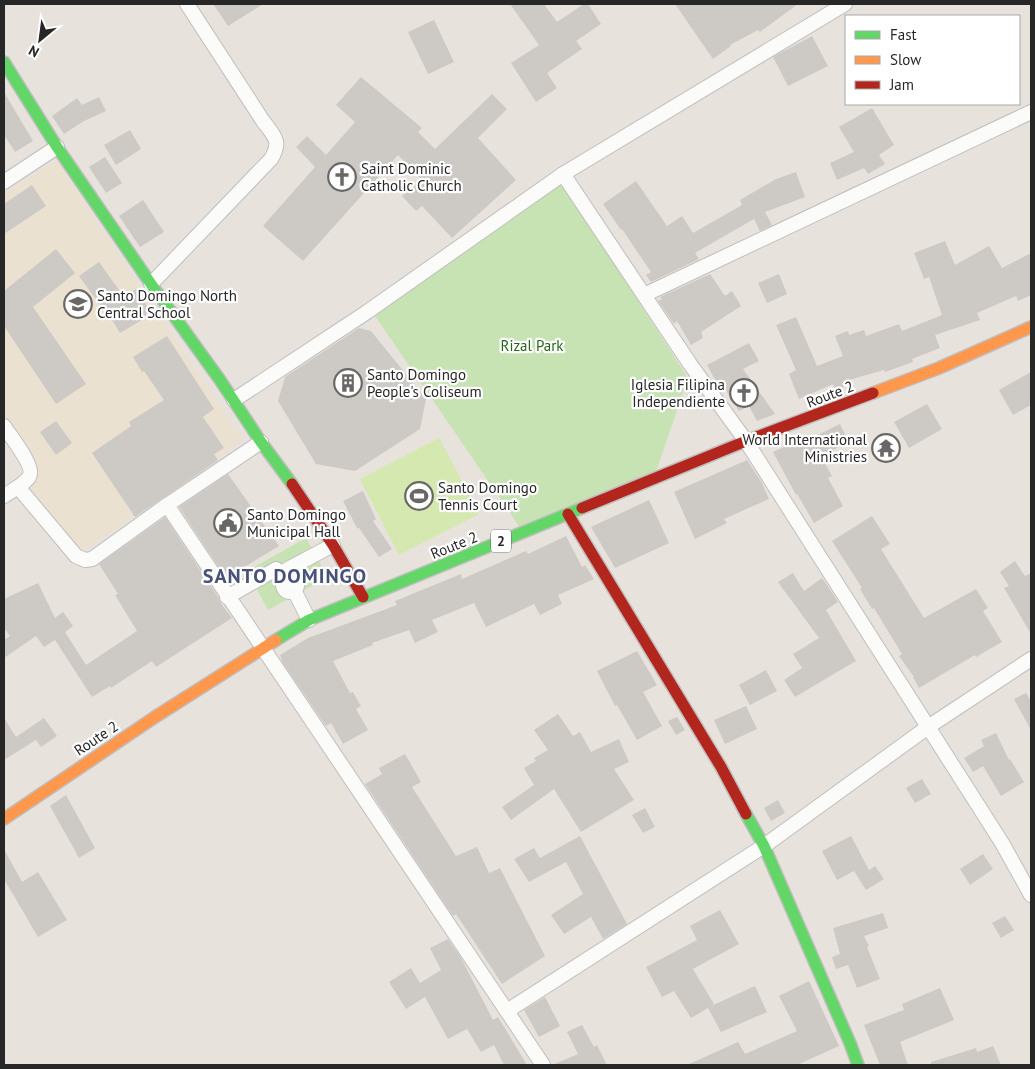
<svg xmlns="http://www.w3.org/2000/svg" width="1035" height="1069" viewBox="0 0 1035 1069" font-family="'PT Sans',sans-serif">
  <rect width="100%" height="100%" fill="#e7e2dc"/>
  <path fill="#ebe1d0" d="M56,161L243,440L82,552L29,488L37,467L4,414V194Z"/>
  <g fill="#c8e3b3">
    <path d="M561,182L688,378L656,472L519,526L373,313Z"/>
    <path d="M306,538L328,577L268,610L247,571Z"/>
  </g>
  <path fill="#d4e8b0" d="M439,438L479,514L399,555L360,479Z"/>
  <g fill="#cdcac6">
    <path d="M213,4H263L228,26Z"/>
    <path d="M510,4H544L557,22L584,4H588L601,24L576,41L582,49L547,73L557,88L536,102L511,63L539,45Z"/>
    <path d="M675,4H798L760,32L758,30L730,45L731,46L713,59Z"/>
    <path d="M434,20L454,62L428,74L408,32Z"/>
    <path d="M812,36L828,66L788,86L773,57Z"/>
    <path d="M361,77L422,128L418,132L435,149L492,94L507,109L478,138L516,180L452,238L422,206L416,211L402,196L421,179L398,155L303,261L263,226L315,167L296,147L307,136L326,155L355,122L336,105Z"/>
    <path d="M4,92L33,141L15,152L4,135Z"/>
    <path d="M99,97L106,111L84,121L64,134L52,116L77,98L82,105Z"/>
    <path d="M872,108L894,145L879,155L885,164L868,174L864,168L837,180L830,163L854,152L839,127Z"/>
    <path d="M130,130L141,149L116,165L104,145Z"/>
    <path d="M105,157L122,183L106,193L89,167Z"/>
    <path d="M796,172L805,197L765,212L772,225L760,231L754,219L695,253L699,259L651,282L646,275L651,272L622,229L621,230L603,204L636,181L667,226L682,216L693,233L742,205L740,200L776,179Z"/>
    <path d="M32,185L46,206L4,234V204Z"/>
    <path d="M143,200L164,232L140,247L119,216Z"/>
    <path d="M945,241L955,265L989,246L1002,268L1031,253V295L1018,301L1016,296L977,313L980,320L935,335L940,348L912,359L913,362L885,372L884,370L849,380L851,384L835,390L833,384L799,399L789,374L796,370L776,325L796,317L817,366L843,356L835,336L848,331L849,335L864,330L866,336L899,324L902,331L942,315L929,277L924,279L914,253Z"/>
    <path d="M56,249L75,273L33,307L86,384L56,404L4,326V291Z"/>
    <path d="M99,262L124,297L136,289L152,314L120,333L105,308L103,309L79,276Z"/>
    <path d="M710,274L725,296L732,291L741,306L701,332L703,338L691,345L677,321L674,324L658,301L662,299L660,297Z"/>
    <path d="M779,274L787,294L767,303L758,283Z"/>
    <path d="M359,328L371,331L426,399L420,429L355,471L316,464L278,401L285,377Z"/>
    <path d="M167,336L214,409L203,417L224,448L214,454L218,460L135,517L92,453L131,426L129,422L164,400L144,371L142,372L133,357Z"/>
    <path d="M749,343L759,361L743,369L775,414L757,421L749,406L739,411L720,381L717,383L707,365Z"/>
    <path d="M1031,372V405L1013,415L999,390Z"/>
    <path d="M927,404L942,429L909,448L894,422Z"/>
    <path d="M56,421L72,443L56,455L40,432Z"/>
    <path d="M840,424L849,442L821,456L832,476L828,478L843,506L814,523L797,494L796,495L773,452L804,438L805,441Z"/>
    <path d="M747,460L762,483L769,499L724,519L727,523L695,539L674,492Z"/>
    <path d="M228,474L279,546L226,578L179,507Z"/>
    <path d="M363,491L376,519L373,521L392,549L379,557L359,528H357L343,501Z"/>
    <path d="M649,500L669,543L615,568L591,527Z"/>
    <path d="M872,516L890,544L881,549L924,618L976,589L988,608L983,611L1002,642L976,657L975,655L919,688L913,677H914L899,656L902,654L874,608L872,609L860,589L862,588L832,541Z"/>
    <path d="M165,517L218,597L220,602L232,618L156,667L152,661L111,688L110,686L92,697L55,640L44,647L36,636L4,658V640L10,636L4,628V599L38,583L55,618L63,612L73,626L65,632L86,665L137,631L115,595L118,594L99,564Z"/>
    <path d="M566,536L582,567L585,565L594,579L558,595L562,604L540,615L534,604L486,627L474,603L432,620L438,632L415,643L409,630L372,643L373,645L333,661L350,693L353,692L361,706L356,709L368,730L343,744L331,723L326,726L283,663L280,655L308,638L397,605L395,601L461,574L462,579L526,551L528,554Z"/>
    <path d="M1015,561L1025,576L1031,573V634L1004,588L1009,586L1000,572Z"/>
    <path d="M793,573L804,591L822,578L825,582L838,602L826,610L856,661L795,697L784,680L802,668L793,654L819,638L778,582Z"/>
    <path d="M637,651L657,685L643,692L662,726L637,740L617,705L615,706L597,671Z"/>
    <path d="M766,670L777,691L750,705L739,685Z"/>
    <path d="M1026,693L1031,701V730L1014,699Z"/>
    <path d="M746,706L757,729L725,744L714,720Z"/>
    <path d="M558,714L573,736L580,732L591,752L619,739L629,762L614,769L634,800L581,832L554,789L511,820L502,807L534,785L524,768L536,761L534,758L548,750L534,730Z"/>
    <path d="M677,717L685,730L676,735L668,721Z"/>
    <path d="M4,718L16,737L44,718L57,736L41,747L36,740L4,760Z"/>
    <path d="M996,733L1009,760L1010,759L1024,782L1001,796L983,766L973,772L964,758L984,746L981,740Z"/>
    <path d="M405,754L421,782L412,787L456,856L477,847L489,873L500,868L545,956L502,984L456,914L453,916L365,784L382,774L379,768Z"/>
    <path d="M922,779L931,794L915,803L906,788Z"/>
    <path d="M66,795L95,848L79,858L50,806Z"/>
    <path d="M778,800L785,813L771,821L764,808Z"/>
    <path d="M645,808L655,827L643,833L632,815Z"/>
    <path d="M580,836L627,924L603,939L591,917L564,934L551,915L583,894L566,862L529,882L514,859L534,848L540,858Z"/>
    <path d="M851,836L869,870L875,866L884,879L866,890L854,871L837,880L822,851Z"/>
    <path d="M4,849L22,882L38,872L67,920L38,937L4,879Z"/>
    <path d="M983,854L993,869L970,885L960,869Z"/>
    <path d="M720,910L739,944L693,969L714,1004L709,1007L755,986L767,1012L721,1032L708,1008L691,1018L674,991L662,997L646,967L697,940L690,926Z"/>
    <path d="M883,913L888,928L864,936L869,946L867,947L880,979L857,988L848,965L836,969L832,957L840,954L833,928Z"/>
    <path d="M1005,916L1014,930L1001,938L992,923Z"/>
    <path d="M448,939L461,958L493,1020L498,1017L527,1065H504L494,1045L481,1052L467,1029L448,1039L425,997L406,1009L389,982L411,968L420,983L441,970L430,948Z"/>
    <path d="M809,981L839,1046L797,1065H687L738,1042L745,1054L797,1031L779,996Z"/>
    <path d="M940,988L954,1020L900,1042L908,1065H880L864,1025L904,1010L902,1004Z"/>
    <path d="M545,997L560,1026L539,1037L524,1010Z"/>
    <path d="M582,1025L594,1047L597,1045L607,1065H552L578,1054L567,1032Z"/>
    <path d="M993,1046L1001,1065H931V1062L976,1048L977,1052Z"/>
  </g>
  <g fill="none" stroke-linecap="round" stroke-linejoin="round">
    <defs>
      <g id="street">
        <path d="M563,174L690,364L746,441L1002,843L1031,895"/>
        <path d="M4,182L57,147"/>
        <path d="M151,284L271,159C282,141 274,136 263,121L187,4"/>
        <path d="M644,295L1031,112"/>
        <path d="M234,400L367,312L563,174L845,4"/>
        <path d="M4,426C10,436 36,467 29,477C24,485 11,491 4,496"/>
        <path d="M261,442L167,505L543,1065"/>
        <path d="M18,487L76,556L85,560L92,559L167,505"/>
        <path d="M286,570L333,545"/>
        <circle cx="290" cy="585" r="7"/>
        <path d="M294,590L309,620"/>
        <path d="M227,597L276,569"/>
        <path d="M507,1011L764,846L928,727L1031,659"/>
      </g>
      <g id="fast">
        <path d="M4,62L57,147L151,284L220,380L261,442L292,484"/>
        <path d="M276,640L309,620L582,508"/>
        <path d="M746,814L764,846L850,1043L858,1065"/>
      </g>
      <g id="slow">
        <path d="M873,393L939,368L1031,327"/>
        <path d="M4,819L155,717L276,640"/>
      </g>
      <g id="jam">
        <path d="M292,484L333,545L363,597"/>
        <path d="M582,508L746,441L873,393"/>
        <path d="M568,514L721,767L746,814"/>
      </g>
    </defs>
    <use href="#street" stroke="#c0bebe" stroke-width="16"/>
    <use href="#fast" stroke="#c0bebe" stroke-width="14"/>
    <use href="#slow" stroke="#c0bebe" stroke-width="14"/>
    <use href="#jam" stroke="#c0bebe" stroke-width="14"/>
    <use href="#street" stroke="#fbfbfa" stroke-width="14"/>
    <use href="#fast" stroke="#63d668" stroke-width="11"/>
    <use href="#slow" stroke="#ff974d" stroke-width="11"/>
    <use href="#jam" stroke="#b3261e" stroke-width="11"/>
  </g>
  <defs>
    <symbol id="church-ring" viewBox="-11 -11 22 22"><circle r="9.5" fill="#fff" stroke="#6a6866" stroke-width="1.5"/><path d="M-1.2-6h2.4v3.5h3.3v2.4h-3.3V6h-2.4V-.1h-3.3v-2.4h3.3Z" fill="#6a6866"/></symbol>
    <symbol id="school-ring" viewBox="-11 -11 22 22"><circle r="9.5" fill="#fff" stroke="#6a6866" stroke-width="1.5"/><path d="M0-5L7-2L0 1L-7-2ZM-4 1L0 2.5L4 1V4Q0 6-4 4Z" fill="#6a6866"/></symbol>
    <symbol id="building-ring" viewBox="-11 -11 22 22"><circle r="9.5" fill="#fff" stroke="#6a6866" stroke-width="1.5"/><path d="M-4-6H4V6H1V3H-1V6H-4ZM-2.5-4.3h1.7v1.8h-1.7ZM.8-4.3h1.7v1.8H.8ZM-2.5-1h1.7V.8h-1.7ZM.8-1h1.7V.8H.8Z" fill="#6a6866"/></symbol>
    <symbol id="temple-ring" viewBox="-11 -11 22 22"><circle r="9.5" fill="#fff" stroke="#6a6866" stroke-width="1.5"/><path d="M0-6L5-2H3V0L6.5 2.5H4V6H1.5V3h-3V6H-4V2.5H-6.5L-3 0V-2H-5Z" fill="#6a6866"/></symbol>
    <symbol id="stadium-ring" viewBox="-11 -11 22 22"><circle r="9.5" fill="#fff" stroke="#6a6866" stroke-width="1.5"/><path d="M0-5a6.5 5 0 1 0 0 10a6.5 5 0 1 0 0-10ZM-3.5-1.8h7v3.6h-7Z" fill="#6a6866"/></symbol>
    <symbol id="civic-ring" viewBox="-11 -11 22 22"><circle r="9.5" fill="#fff" stroke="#6a6866" stroke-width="1.5"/><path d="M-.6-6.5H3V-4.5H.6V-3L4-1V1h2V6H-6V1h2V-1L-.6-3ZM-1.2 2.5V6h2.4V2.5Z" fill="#6a6866"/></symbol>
  </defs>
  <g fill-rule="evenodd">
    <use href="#church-ring" x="326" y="161" width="32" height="32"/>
    <use href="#school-ring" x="62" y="288" width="32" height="32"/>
    <use href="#building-ring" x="332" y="367" width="32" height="32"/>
    <use href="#church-ring" x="728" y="377" width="32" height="32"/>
    <use href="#temple-ring" x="870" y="432" width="32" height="32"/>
    <use href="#stadium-ring" x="403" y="480" width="32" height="32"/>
    <use href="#civic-ring" x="212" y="507" width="32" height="32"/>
  </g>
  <g text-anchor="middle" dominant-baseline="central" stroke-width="4.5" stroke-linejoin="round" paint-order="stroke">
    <rect fill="#fff" stroke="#686868" stroke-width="1" x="491" y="529.5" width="20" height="23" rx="4"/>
    <g font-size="14" font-weight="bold" fill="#272727">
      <text x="501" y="541">2</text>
    </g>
    <g font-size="15" fill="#272727" stroke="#fff" text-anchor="start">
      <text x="361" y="168">Saint Dominic<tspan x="361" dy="17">Catholic Church</tspan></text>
      <text x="97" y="295">Santo Domingo North<tspan x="97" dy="17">Central School</tspan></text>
      <text x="367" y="374">Santo Domingo<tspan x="367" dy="17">People's Coliseum</tspan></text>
      <text x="725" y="384" text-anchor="end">Iglesia Filipina<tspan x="725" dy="17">Independiente</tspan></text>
      <text x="867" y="439" text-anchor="end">World International<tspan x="867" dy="17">Ministries</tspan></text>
      <text x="438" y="487">Santo Domingo<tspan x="438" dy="17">Tennis Court</tspan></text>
      <text x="247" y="514">Santo Domingo<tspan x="247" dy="17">Municipal Hall</tspan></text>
    </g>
    <g font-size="15" fill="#286516" stroke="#fff">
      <text x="532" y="345">Rizal Park</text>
    </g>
    <g font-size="15" fill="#272727" stroke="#fff">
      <text transform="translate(830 394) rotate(-21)">Route 2</text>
      <text transform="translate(454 545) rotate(-22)">Route 2</text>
      <text transform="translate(96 738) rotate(-34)">Route 2</text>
    </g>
    <g font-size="20" font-weight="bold" letter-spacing="1" fill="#475179" stroke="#fff">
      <text x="285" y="576">SANTO DOMINGO</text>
    </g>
  </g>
  <rect width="1035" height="1069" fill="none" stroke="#272727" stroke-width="10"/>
  <rect x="845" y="15" width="175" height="90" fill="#ffffff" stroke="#a9a9a9"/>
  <rect x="855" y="31" width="25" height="8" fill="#63d668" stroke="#a9a9a9"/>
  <text x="890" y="40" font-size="15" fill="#272727">Fast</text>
  <rect x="855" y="56" width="25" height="8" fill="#ff974d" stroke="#a9a9a9"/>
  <text x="890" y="65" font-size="15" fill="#272727">Slow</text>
  <rect x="855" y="81" width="25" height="8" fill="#b3261e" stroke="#a9a9a9"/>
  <text x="890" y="90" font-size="15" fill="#272727">Jam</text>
  <g transform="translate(40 40) rotate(209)" stroke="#ffffff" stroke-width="4" paint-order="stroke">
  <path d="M0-4L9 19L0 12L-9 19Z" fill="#272727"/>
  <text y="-8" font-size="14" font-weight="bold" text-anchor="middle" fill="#272727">N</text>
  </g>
</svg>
